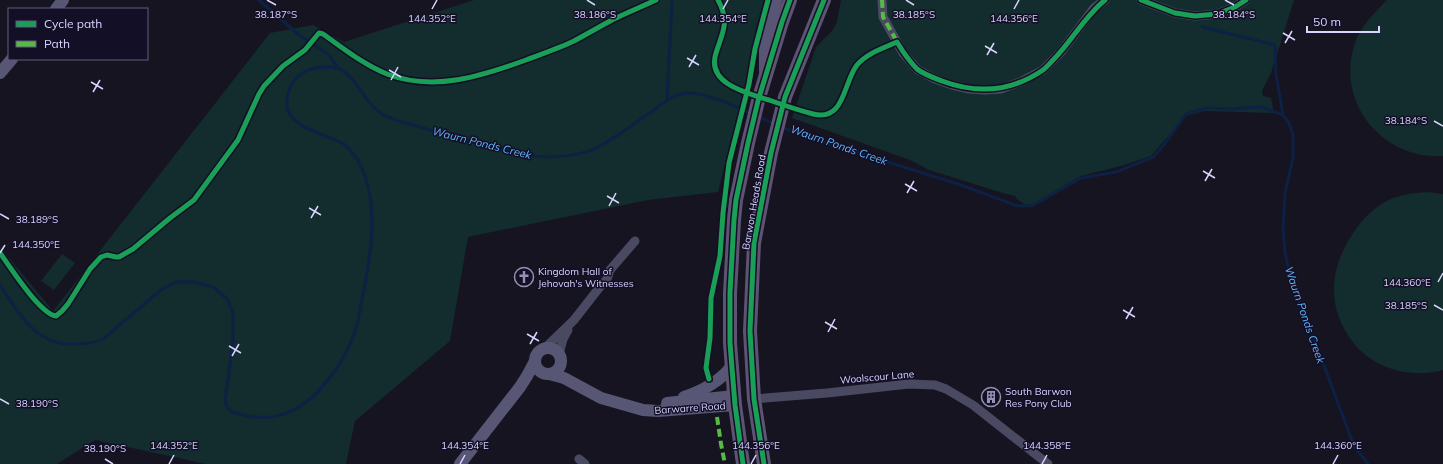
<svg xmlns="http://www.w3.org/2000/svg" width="1443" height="464" viewBox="0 0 1443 464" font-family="Mulish,sans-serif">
  <rect width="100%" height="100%" fill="#161421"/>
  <g fill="#132c2d">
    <path d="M474,0H764L756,28L746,82L718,192L648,200L468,237L450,341L355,421L346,464H206L95,440L57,464H0V247L53,311L270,33L313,25L344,42Z"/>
    <path d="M841,0H1294L1271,73L1262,91L1263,96L1271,98L1274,113L1205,111L1186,116L1151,156L1121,166L1081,176L1037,202L1027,206L1017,199L1015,196L1006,194L929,170L910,160L792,118L816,47L832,31L837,22Z"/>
    <path d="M1387,0H1443V156C1380,160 1332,98 1357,38C1364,23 1375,12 1387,0Z"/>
    <path d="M1427,192L1443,194V370C1426,375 1407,374 1389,368C1372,362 1357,350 1348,335C1327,303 1331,269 1350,238C1359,223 1369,212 1383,203C1397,195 1412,193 1427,192Z"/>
    <path d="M62,254L75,263L54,290L41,281Z"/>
  </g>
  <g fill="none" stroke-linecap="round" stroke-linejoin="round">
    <g stroke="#0d2144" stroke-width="3">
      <path d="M259,0L299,35L328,54L339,69"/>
      <path d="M1202,27L1275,45L1276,74L1283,115"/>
      <path d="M667,100L672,2"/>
      <path d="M759,117L774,124"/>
      <path d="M781,127L830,144L958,184L1018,206H1032L1081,178L1116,172L1153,157L1164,145L1186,114L1206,108L1232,109L1262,107L1283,115L1289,123L1293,135V158L1285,193L1283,228L1285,253L1292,283L1316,344L1354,446L1368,464"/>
      <path d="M0,285C20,315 36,346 76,344C86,344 94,343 103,339L161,290L176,282H194L213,287L226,298L230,305L233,313V342L225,401C227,411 233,413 243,415C278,424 307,408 328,380C339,366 351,346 356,328C359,319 360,309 362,299C371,256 381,199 357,159C353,154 349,147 344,144C326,134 282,127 287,99C290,78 304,68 324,67C328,67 335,67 339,69C355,75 364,101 379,112C388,119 408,124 420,127C449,136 477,143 506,150C516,152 526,155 535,156C552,158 579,156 594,149C613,140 631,126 648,114C660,106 671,95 686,93C705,92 735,106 752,114"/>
    </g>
    <g stroke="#4a4962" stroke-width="9">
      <path d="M882,0L883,17L903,53L918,70L935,79L952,85L969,89L985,90L1001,89L1020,82L1043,70L1061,52L1094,8L1105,0"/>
      <path d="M1141,0L1175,13L1195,16L1217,14L1235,7L1246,0"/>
      <path d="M545,348L574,320L599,288L607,279L610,270L635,241"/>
      <path d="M559,354L563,339L568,330"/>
      <path d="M754,399L827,393L909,384L935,385L946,389L973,405L1048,464"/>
      <path d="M579,459L585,464"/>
    </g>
    <g stroke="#575674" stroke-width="12">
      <path d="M56,9L63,0"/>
      <path d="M765,71V41L776,0"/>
      <path d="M0,73L12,59"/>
      <circle cx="548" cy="361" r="13"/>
      <path d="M549,374L564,378L601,398L643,410L658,411L735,405"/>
      <path d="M684,397C702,391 719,382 731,367"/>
      <path d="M667,403L734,396"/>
      <path d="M460,464L520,387L527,376L535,361"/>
    </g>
    <g stroke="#5e5373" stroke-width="14">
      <path d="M743,464L735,405L730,343V293L734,220L736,200L748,143L758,101L782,22L790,0"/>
      <path d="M764,464L754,399L750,331L754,243L771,153L785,97L824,0"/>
    </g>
    <g stroke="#58b947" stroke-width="4" stroke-dasharray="8 4" stroke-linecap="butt">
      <path d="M882,0L883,17L899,45"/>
      <path d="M717,417L721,444L725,464"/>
    </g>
    <defs>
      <g id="cycleway">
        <path d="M718,0C730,22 723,31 716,53C706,84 747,93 769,100C783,105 798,110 813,114C845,122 843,83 857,65C867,53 884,48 897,42C903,52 909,61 917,69C923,74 934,78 942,81C977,94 1011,92 1043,70C1047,67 1050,63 1054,59C1072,41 1084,17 1105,0"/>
        <path d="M1141,0L1175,13L1195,16L1217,14L1235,7L1246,0"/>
        <path d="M0,253C10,267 40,314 56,316L62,311L68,304L90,269L101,257L107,255L116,257H119L133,249L170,218L194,200L238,140L259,94L264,86L283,66L305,50L319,33L323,34C343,48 364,65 387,74C434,92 482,76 526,60C542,54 559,48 574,41C587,34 599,27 612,20C626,13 641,7 656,0"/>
        <path d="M709,379L706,368L710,338L711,298L720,256L723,213L729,163L749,84L755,49L768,0"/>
        <path d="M743,464L735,405L730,343V293L734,220L736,200L748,143L758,101L782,22L790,0"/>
        <path d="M764,464L754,399L750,331L754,243L771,153L785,97L824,0"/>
      </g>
    </defs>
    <use href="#cycleway" stroke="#130f26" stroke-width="8"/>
    <use href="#cycleway" stroke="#1a9f57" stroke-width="5"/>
  </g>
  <path fill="none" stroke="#d9d4ff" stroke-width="1.5" d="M267,0L276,5M587,0L595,5M906,0L914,5M1225,0L1234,5M432,9L437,0M723,9L728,0M1014,9L1019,0M1283,33L1295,40M1285,43L1292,31M985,46L997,53M987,55L994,43M687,58L699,65M689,67L696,55M389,70L401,77M391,80L398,67M91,82L103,89M93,92L100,80M1434,121L1443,126M1203,171L1215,178M1205,181L1212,169M905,184L917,191M907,193L914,181M607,196L619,203M609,206L616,193M309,208L321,215M0,214L9,219M311,218L318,206M0,253L5,245M1438,282L1443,273M1434,305L1443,310M1123,310L1135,317M1126,319L1133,307M825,322L837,329M828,332L835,319M527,334L539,341M530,344L537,332M229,346L241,353M232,356L239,344M0,399L9,404M105,459L113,464M169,464L174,455M460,464L465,455M751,464L756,455M1042,464L1047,455M1333,464L1338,455"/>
  <defs>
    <symbol id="church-ring" viewBox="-11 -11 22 22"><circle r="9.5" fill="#130f26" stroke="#9591b1" stroke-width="1.5"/><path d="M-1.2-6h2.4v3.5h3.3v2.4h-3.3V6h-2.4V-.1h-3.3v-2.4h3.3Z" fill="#9591b1"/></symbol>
    <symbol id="building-ring" viewBox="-11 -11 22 22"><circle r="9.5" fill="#130f26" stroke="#9591b1" stroke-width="1.5"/><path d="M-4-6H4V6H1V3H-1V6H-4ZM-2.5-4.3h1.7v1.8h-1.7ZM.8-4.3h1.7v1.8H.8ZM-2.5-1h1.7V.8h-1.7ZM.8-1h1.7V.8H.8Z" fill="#9591b1"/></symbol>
  </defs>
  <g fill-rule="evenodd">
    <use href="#church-ring" x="513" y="266" width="22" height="22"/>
    <use href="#building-ring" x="980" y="386" width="22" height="22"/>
  </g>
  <g text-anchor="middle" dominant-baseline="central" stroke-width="3" stroke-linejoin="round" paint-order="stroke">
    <g font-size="10" fill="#d9d4ff" stroke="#130f26">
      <text transform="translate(754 202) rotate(-80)">Barwon Heads Road</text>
      <text transform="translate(877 377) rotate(-5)">Woolscour Lane</text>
      <text transform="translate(690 408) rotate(-4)">Barwarre Road</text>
    </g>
    <g font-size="10" fill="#d9d4ff" stroke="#130f26" text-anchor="start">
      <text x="538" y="271">Kingdom Hall of<tspan x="538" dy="12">Jehovah's Witnesses</tspan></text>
      <text x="1005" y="391">South Barwon<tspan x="1005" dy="12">Res Pony Club</tspan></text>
    </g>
    <g font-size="11" font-style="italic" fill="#62b6ff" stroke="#130f26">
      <text transform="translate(482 143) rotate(14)">Waurn Ponds Creek</text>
      <text transform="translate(839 145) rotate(19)">Waurn Ponds Creek</text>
      <text transform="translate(1305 315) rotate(71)">Waurn Ponds Creek</text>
    </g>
  </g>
  <g font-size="10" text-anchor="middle" fill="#d9d4ff" stroke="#130f26" stroke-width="3" stroke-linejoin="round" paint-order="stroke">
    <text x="1234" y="18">38.184°S</text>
    <text x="276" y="18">38.187°S</text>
    <text x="595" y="18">38.186°S</text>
    <text x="914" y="18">38.185°S</text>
    <text x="432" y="22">144.352°E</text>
    <text x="723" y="22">144.354°E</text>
    <text x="1014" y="22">144.356°E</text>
    <text x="1406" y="124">38.184°S</text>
    <text x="37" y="223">38.189°S</text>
    <text x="36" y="248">144.350°E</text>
    <text x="1407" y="286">144.360°E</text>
    <text x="1406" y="309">38.185°S</text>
    <text x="37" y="407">38.190°S</text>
    <text x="174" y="449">144.352°E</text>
    <text x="465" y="449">144.354°E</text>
    <text x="756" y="449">144.356°E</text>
    <text x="1047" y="449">144.358°E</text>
    <text x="1338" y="449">144.360°E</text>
    <text x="105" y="452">38.190°S</text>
  </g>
  <rect x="8" y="8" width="140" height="52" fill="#130f26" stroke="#625e7d"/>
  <rect x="16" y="21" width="20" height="6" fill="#1a9f57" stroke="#625e7d"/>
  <text x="44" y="28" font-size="12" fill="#d9d4ff">Cycle path</text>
  <rect x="16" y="41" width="20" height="6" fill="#58b947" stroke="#625e7d"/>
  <text x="44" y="48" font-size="12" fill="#d9d4ff">Path</text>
  <path d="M1307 26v6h72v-6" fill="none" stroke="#d9d4ff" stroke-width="2"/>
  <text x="1313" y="26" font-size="12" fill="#d9d4ff" stroke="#130f26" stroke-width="3" paint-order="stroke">50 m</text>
</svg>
